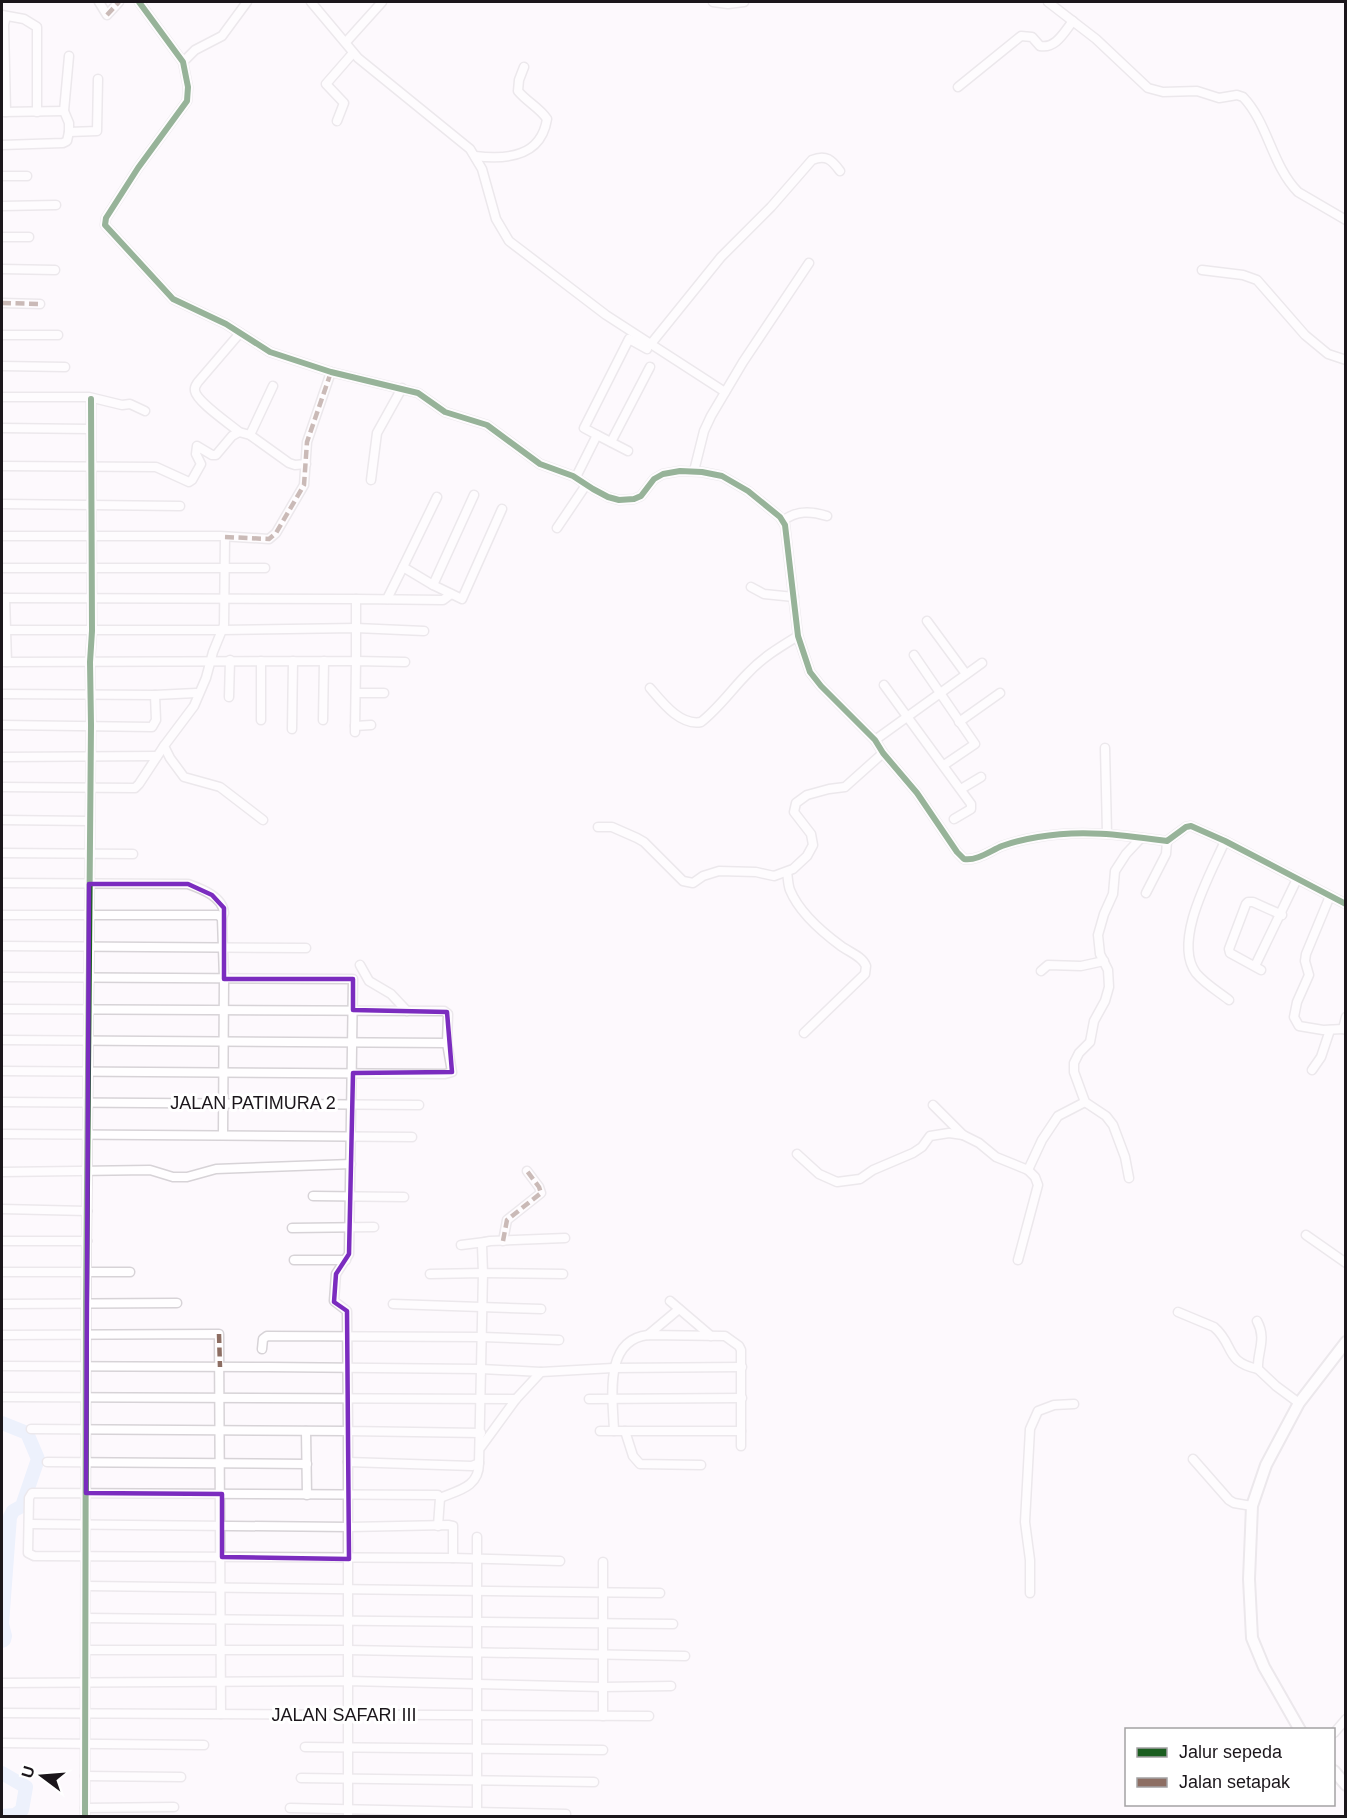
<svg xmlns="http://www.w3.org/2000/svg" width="1347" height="1818" viewBox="0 0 1347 1818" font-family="Helvetica,sans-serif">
  <rect width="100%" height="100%" fill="#fdf9fd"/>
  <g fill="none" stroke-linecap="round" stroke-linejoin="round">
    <g stroke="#d9e6fb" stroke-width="14">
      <path d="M2,1423L27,1433L38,1459L22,1506L13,1511L10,1517L2,1624L5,1636L4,1640L2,1641"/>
      <path d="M2,1773L26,1787L22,1810L15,1815L2,1816"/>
    </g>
    <defs>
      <g id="minor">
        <path d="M99,2L107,15L119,2"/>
        <path d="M139,2L183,62L188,87L187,101L138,168L106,218L105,225L173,299L226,324L270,352L331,372L418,393L445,412L487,425L540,464L573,476L593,489L608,497L619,500L634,499L641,496L654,479L663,474L680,471L702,472L722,476L748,491L780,517L785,525L798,636L810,672L821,686L875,740L883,753L917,793L957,852L964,859C977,861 990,851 1002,846C1013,842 1026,839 1038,837C1082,829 1123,835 1167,841L1186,827L1191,826L1225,841L1346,904"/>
        <path d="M311,2L358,58L470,149L482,169L496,219L509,241L606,315L725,392"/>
        <path d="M713,2L728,4L744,2"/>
        <path d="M1048,2L1096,39L1148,88L1163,92L1197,91L1219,98L1237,95L1243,97C1268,123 1272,166 1298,192L1346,220"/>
        <path d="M2,15L24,19L37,27V112"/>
        <path d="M346,42L382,2"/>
        <path d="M69,56L64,111L69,123V132L97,131L98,79"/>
        <path d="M183,62L195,50L222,36L247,2"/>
        <path d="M958,87L1021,36L1032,37L1040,46C1056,49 1064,32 1073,21"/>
        <path d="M2,112L64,111"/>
        <path d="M6,112L4,25L6,16"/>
        <path d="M337,121L344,103L326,84L353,53"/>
        <path d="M2,145L63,143L67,141L69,132"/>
        <path d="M475,156C507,160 541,157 547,119C540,108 527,102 518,91L519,80L524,67"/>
        <path d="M2,176H27"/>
        <path d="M2,206L56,205"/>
        <path d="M2,237H29"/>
        <path d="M2,269L55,270"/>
        <path d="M1202,270L1243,275L1257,280L1305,335L1328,354L1346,360"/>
        <path d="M2,303L40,304"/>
        <path d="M2,335H58"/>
        <path d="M650,345L721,257L771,207L812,160C826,154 832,160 840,171"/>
        <path d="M2,366L65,367"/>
        <path d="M2,397H89L122,405L130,404L145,411"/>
        <path d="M2,428L90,429"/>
        <path d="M239,432C230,424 197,402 195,391C194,387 196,385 198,382L240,333"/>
        <path d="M250,435L273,386"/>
        <path d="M597,435L628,451"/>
        <path d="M611,442L650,367"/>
        <path d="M2,466L156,467L189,482L192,480L201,464L196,454L197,446L212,455H216L232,436L239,432L250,435L289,463L295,465L306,464"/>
        <path d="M694,471L704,431L711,416L743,362L809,263"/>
        <path d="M576,477L597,435L584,428L629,339L647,349"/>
        <path d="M371,480L377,433L402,388"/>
        <path d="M474,495L433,585L462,599L502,509"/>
        <path d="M2,504L180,506"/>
        <path d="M783,521C796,510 811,511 827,516"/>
        <path d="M557,528L586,485"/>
        <path d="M2,536H220L269,539L276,533L304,485L307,442L331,372"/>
        <path d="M403,567L437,497"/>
        <path d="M2,568H265"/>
        <path d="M751,587L764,594L794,597"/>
        <path d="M2,598L356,599"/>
        <path d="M5,598L7,662"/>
        <path d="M387,599L403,567L433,585"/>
        <path d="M927,621L966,674"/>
        <path d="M6,630H222L224,625L225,537"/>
        <path d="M914,655L975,744L944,765"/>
        <path d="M2,662L356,661V599L443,600L451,594"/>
        <path d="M884,685L971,804V809L954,819"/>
        <path d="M650,688C662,702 680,726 701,722C719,708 732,689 748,673C763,657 780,647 798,636"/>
        <path d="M356,693H384"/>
        <path d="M2,694L155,695L196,693"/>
        <path d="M229,697L230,660"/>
        <path d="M261,720V661"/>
        <path d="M323,720L324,661"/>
        <path d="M959,722L1000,693"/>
        <path d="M2,725L152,727L156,720L155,695"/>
        <path d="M355,726L371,725"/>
        <path d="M292,729L293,661"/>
        <path d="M355,732L356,661L405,662"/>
        <path d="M875,740L982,663"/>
        <path d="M1105,748L1107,833"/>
        <path d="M2,757L157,756"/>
        <path d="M2,787L135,788L139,784L164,746"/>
        <path d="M961,789L981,777"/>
        <path d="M2,820L90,821"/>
        <path d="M263,820L220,787L184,777L170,758L164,746L194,706L206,678L213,652L222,630L356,628L424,631"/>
        <path d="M598,827H612L637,838L644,842L683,881L693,883L703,876L719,871L756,872L774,876L793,869L807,856L813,845L811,834L794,812L796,803L807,795L829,789L845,787L883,753"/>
        <path d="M1225,841C1211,873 1172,941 1196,973C1205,984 1219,992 1229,1000"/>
        <path d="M2,853L133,854"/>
        <path d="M787,872C788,878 788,885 790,890C799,912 822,932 841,946C849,952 862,956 866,966L865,974L804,1033"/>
        <path d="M2,883L188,884C202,889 223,897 224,913L222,918L224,979L223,1135"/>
        <path d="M1146,893L1166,854L1167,841"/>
        <path d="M1330,896L1306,954L1305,961L1309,975L1297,1002L1294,1017L1299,1026L1323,1030L1343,1029"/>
        <path d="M2,915H218L222,918"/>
        <path d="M2,946L306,948"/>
        <path d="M360,965L369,981L391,994L407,1011"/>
        <path d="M1255,966L1297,879"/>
        <path d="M1261,970L1230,953L1229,949L1246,904L1248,902H1253L1282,915"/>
        <path d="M1041,971L1048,965L1081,966L1104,961"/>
        <path d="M2,977L353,979L349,1254L336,1274L334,1301L347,1311L348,1431L481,1433"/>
        <path d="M2,1009L444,1011L448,1014L447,1043L452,1072L445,1074L2,1071"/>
        <path d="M1346,1017L1343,1029L1346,1030"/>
        <path d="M2,1040L447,1043"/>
        <path d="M1312,1070L1321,1057L1330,1030"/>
        <path d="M2,1102L419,1105"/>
        <path d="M933,1105L963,1135L979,1143L996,1157L1028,1170L1042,1140L1058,1116L1085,1102"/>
        <path d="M2,1134L412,1137"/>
        <path d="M797,1154L819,1174L837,1182L860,1179L873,1170L913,1153L922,1147L930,1136L949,1133L963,1135"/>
        <path d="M2,1172L150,1170L173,1177H187L216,1169L351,1164"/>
        <path d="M1129,1178L1125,1157L1113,1125L1106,1116L1085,1102L1074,1072V1063L1079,1053L1090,1042L1094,1021L1105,1001L1109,987L1108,970L1100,954L1098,935L1104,914L1113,894L1115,871L1126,854L1141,838"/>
        <path d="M313,1196L404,1197"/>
        <path d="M2,1209L87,1211"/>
        <path d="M292,1228L374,1227"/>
        <path d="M1306,1235L1346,1263"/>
        <path d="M2,1241H87"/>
        <path d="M503,1241L507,1220L541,1193L539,1187L527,1171"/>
        <path d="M461,1245L485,1242"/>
        <path d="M294,1260H346"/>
        <path d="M1018,1260L1038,1185L1035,1177L1028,1170"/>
        <path d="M2,1272H130"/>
        <path d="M563,1274L483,1273L482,1245L485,1242L490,1241L565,1238"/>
        <path d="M670,1301L711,1336"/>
        <path d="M2,1304L177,1303"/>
        <path d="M393,1304L541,1309"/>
        <path d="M1178,1312L1214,1327C1235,1345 1224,1362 1258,1369"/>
        <path d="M1257,1321C1267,1339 1257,1352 1258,1369L1276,1386L1299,1403"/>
        <path d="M2,1335L219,1334L221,1714"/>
        <path d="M648,1335L679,1309"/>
        <path d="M262,1349L263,1339L267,1336L483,1337L559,1340"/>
        <path d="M2,1366L268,1367L481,1369L541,1372"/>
        <path d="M2,1397L516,1399"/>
        <path d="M589,1399L742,1398"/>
        <path d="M31,1429L348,1431V1816"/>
        <path d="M306,1431L307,1495"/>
        <path d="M600,1431H741"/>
        <path d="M614,1431C613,1399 603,1340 648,1335L725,1336L739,1346L741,1350V1446"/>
        <path d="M625,1431L633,1456L640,1464L701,1465"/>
        <path d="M481,1447L516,1399L541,1372L613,1368L742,1367"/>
        <path d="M1193,1459L1229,1500L1234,1503L1252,1506"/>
        <path d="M47,1462L307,1464"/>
        <path d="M348,1462L472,1466L479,1463L483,1273L430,1274"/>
        <path d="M440,1498C459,1490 479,1487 479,1463"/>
        <path d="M30,1524L349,1527L448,1525L453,1526V1558"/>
        <path d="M438,1526L440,1498L438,1495L32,1493L29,1498L28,1553L34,1556L453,1558L560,1561"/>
        <path d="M477,1537V1816"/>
        <path d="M87,1586L660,1593"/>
        <path d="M1030,1593V1560L1025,1522L1030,1429L1038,1411L1054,1405L1074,1404"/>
        <path d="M86,1618L673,1624"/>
        <path d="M86,1650H348L685,1656"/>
        <path d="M2,1683L347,1681L603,1687L671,1686"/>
        <path d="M2,1713L649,1716"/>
        <path d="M603,1716V1562"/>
        <path d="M1334,1733L1346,1719"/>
        <path d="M2,1743L204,1745"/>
        <path d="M305,1747L603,1750"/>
        <path d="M85,1776L181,1777"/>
        <path d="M301,1778L594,1782"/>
        <path d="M85,1808L174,1807"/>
        <path d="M290,1808L566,1814"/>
        <path d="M85,1816L86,1304L91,725L90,662L92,631L91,399"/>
      </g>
      <g id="tertiary">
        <path d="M1300,1730L1264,1667L1252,1638L1249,1579L1252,1506L1266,1465L1299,1403L1346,1342"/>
        <path d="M1334,1771L1346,1785"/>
      </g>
    </defs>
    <use href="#minor" stroke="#d7d3d7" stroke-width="11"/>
    <use href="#tertiary" stroke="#d7d3d7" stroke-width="14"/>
    <use href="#minor" stroke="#fffeff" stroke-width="8"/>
    <use href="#tertiary" stroke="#fffeff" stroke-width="10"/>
    <g stroke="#8d6e63" stroke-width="4.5" stroke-dasharray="9 4.5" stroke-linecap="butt">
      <path d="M107,15L119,2"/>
      <path d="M2,303L40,304"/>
      <path d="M225,537L269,539L276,533L304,485L307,442L331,372"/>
      <path d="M503,1241L507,1220L541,1193L539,1187L527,1171"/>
      <path d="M219,1334L220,1367"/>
    </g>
    <defs>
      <g id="cycleway">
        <path d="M139,2L183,62L188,87L187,101L138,168L106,218L105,225L173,299L226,324L270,352L331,372L418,393L445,412L487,425L540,464L573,476L593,489L608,497L619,500L634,499L641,496L654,479L663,474L680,471L702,472L722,476L748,491L780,517L785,525L798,636L810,672L821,686L875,740L883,753L917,793L957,852L964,859C977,861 990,851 1002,846C1013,842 1026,839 1038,837C1082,829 1123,835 1167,841L1186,827L1191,826L1225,841L1346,904"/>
        <path d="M85,1816L86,1304L91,725L90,662L92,631L91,399"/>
      </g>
    </defs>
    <use href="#cycleway" stroke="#fff" stroke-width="10"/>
    <use href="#cycleway" stroke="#1b5e20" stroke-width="6"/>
  </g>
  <path d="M0 0H1347V1818H0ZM89,884H188L212,895L224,908V979H353V1010L447,1012L452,1072L353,1073L349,1254L336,1274L334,1302L347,1311L349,1559L222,1557V1494L86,1493Z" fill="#fdf9fd" fill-opacity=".55" fill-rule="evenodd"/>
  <path fill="none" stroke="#7b2cbf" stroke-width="4.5" stroke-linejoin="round" d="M89,884H188L212,895L224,908V979H353V1010L447,1012L452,1072L353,1073L349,1254L336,1274L334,1302L347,1311L349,1559L222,1557V1494L86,1493Z"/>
  <g text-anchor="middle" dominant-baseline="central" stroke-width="6" stroke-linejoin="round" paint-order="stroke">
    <g font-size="18" fill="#1b161b" stroke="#fff">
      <text x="253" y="1103">JALAN PATIMURA 2</text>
      <text x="344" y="1715">JALAN SAFARI III</text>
    </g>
  </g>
  <rect width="1347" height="1818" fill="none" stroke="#1b161b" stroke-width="6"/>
  <rect x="1125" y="1728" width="210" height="78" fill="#ffffff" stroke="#a4a2a4" stroke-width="1.5"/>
  <rect x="1137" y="1748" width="30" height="9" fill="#1b5e20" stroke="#a4a2a4" stroke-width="1.5"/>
  <text x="1179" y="1758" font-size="18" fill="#1b161b">Jalur sepeda</text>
  <rect x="1137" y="1778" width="30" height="9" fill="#8d6e63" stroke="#a4a2a4" stroke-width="1.5"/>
  <text x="1179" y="1788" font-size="18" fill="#1b161b">Jalan setapak</text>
  <g transform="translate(42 1776) rotate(286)" stroke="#ffffff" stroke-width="4.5" paint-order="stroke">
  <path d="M0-4.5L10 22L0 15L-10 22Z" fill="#1b161b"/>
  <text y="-9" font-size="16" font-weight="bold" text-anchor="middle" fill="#1b161b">U</text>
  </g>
</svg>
